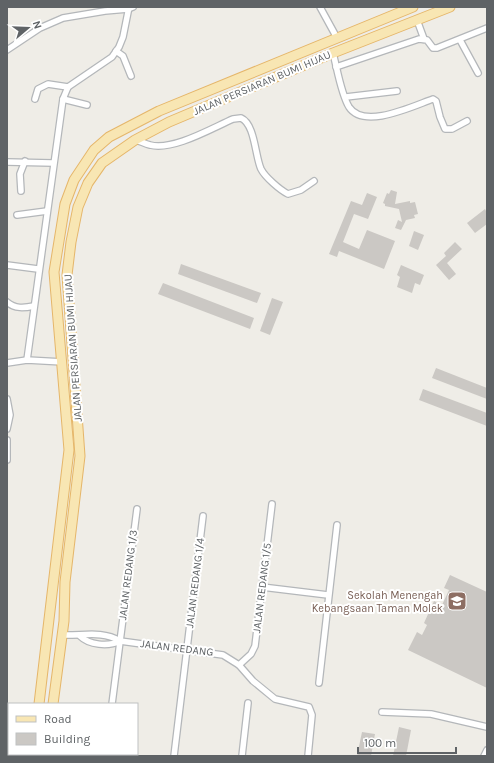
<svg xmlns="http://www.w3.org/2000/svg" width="494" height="763" viewBox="0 0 494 763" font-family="Karla,sans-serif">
  <rect width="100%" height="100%" fill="#efede7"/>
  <g fill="#cbc8c4">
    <path d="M391,190L397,192L395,204L410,201V203L415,202L418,214L414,215L415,218L406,220L401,230L395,228L398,220L402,222L399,209L385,206V204L383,203L387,193L389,194Z"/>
    <path d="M367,193L377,197L368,219L354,214L343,242L359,249L367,230L395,241L384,269L339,251L337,257L329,254L351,201L362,205Z"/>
    <path d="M485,209L487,213V224L475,233L467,223Z"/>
    <path d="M414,231L424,235L418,250L409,246Z"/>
    <path d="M455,242L462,249L447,263L456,274L449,280L436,265L446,256L444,253Z"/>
    <path d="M181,264L261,293L257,303L178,274Z"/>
    <path d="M401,265L424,275L420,285L415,283L412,293L397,287L400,277L397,275Z"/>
    <path d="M163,283L254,318L250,329L158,294Z"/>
    <path d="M272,298L283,302L270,335L260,331Z"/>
    <path d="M436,368L487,388V399L432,378Z"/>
    <path d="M423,389L487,413V426L419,400Z"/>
    <path d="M450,575L487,592V688L408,650L417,632L422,635L427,625L424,623L434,601L442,605L449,590L444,588Z"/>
    <path d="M399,727L411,730L406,756H393Z"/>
    <path d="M362,732L375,734L371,756H357Z"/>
  </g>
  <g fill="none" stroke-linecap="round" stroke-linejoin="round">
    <defs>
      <g id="street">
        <path d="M320,7L337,38"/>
        <path d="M417,20L424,39"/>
        <path d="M460,40L478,73"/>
        <path d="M7,50L40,28L63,18L105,11L128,9L133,7"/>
        <path d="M116,51L123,56L131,76"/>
        <path d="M333,53C337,68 341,94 349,107C364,130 413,106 433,99L436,101L440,117L445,129H452L467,121"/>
        <path d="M336,67L419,39L427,40L433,48H437L487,28"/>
        <path d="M346,97L397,91"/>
        <path d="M35,99L38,89L48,84L68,87"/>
        <path d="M63,99L87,105"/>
        <path d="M136,140C140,141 145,144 150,145C173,151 212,128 233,119L241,118C255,124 255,156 261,169C265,177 280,190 288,194L301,190L314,181"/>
        <path d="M7,162L53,163"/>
        <path d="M21,191L20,174L25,161"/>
        <path d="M17,215L47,211"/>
        <path d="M7,265L38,269"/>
        <path d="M7,302C15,309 24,308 34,306"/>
        <path d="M27,360L63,99L68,87L112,57L119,47L123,37L129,7"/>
        <path d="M7,363L27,360L63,362"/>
        <path d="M7,399L10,415L7,429"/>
        <path d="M7,440V460"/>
        <path d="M262,587L328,595"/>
        <path d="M62,635C82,636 102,630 120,641L223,655L239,665L253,681L275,699L309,707L312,715L308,756"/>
        <path d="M80,636C89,645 108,647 120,641"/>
        <path d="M239,665L251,654L255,646L272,504"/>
        <path d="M319,683L337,525"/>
        <path d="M112,704L137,509"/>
        <path d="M382,712L431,714L487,727"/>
        <path d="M106,756V754"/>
        <path d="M174,756L203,516"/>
        <path d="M242,756L248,703"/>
        <path d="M484,756L487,750"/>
      </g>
      <g id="primary">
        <path d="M39,704L69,450L54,272L65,204L74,180L94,150L109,137L159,111L413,7"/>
        <path d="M53,704L64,621L65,582L80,456L67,275L71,242L78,207L88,183L102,163L135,140L169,122L333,53L450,7"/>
        <path d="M33,756V754"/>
        <path d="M46,756V754"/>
      </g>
    </defs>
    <use href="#street" stroke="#b4b7ba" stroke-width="8"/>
    <use href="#primary" stroke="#e5b66a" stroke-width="11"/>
    <use href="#street" stroke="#fff" stroke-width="5.5"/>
    <use href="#primary" stroke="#f8e6b3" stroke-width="9"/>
  </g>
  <defs>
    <symbol id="school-square" viewBox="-11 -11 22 22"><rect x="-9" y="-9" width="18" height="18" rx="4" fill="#8d6e63" stroke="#fff"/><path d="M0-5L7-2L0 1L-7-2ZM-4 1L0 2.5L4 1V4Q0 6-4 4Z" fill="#fff"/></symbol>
  </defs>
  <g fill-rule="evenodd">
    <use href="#school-square" x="446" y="590" width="22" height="22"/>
  </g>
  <g text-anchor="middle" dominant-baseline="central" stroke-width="4" stroke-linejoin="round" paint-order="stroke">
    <g font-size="11" fill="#5f6366" stroke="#fff">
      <text transform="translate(262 83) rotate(-23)">JALAN PERSIARAN BUMI HIJAU</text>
      <text transform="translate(73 348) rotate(-94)">JALAN PERSIARAN BUMI HIJAU</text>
      <text transform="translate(128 575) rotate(-83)">JALAN REDANG 1/3</text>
      <text transform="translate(195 583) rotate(-83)">JALAN REDANG 1/4</text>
      <text transform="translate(262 588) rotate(-83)">JALAN REDANG 1/5</text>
      <text transform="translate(177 648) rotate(7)">JALAN REDANG</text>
    </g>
    <g font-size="11" fill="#785e54" stroke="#fff" text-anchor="end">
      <text x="443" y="595">Sekolah Menengah<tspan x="443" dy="13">Kebangsaan Taman Molek</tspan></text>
    </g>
  </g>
  <rect width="494" height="763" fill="none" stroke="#5f6366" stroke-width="16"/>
  <rect x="8" y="703" width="130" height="52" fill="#ffffff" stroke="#bfc1c2"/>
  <rect x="16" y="716" width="20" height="6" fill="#f8e6b3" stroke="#bfc1c2"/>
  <text x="44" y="723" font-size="12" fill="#5f6366">Road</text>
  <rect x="16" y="733" width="20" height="12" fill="#cbc8c4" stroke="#bfc1c2"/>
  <text x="44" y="743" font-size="12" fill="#5f6366">Building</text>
  <g transform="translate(28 28) rotate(71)" stroke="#ffffff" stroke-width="3" paint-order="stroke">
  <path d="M0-3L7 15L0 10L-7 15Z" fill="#5f6366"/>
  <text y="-6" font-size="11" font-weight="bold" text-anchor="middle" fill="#5f6366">N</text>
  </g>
  <path d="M358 747v6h98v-6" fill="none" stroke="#5f6366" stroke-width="2"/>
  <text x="364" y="747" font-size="12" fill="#5f6366" stroke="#ffffff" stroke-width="3" paint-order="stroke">100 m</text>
</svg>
